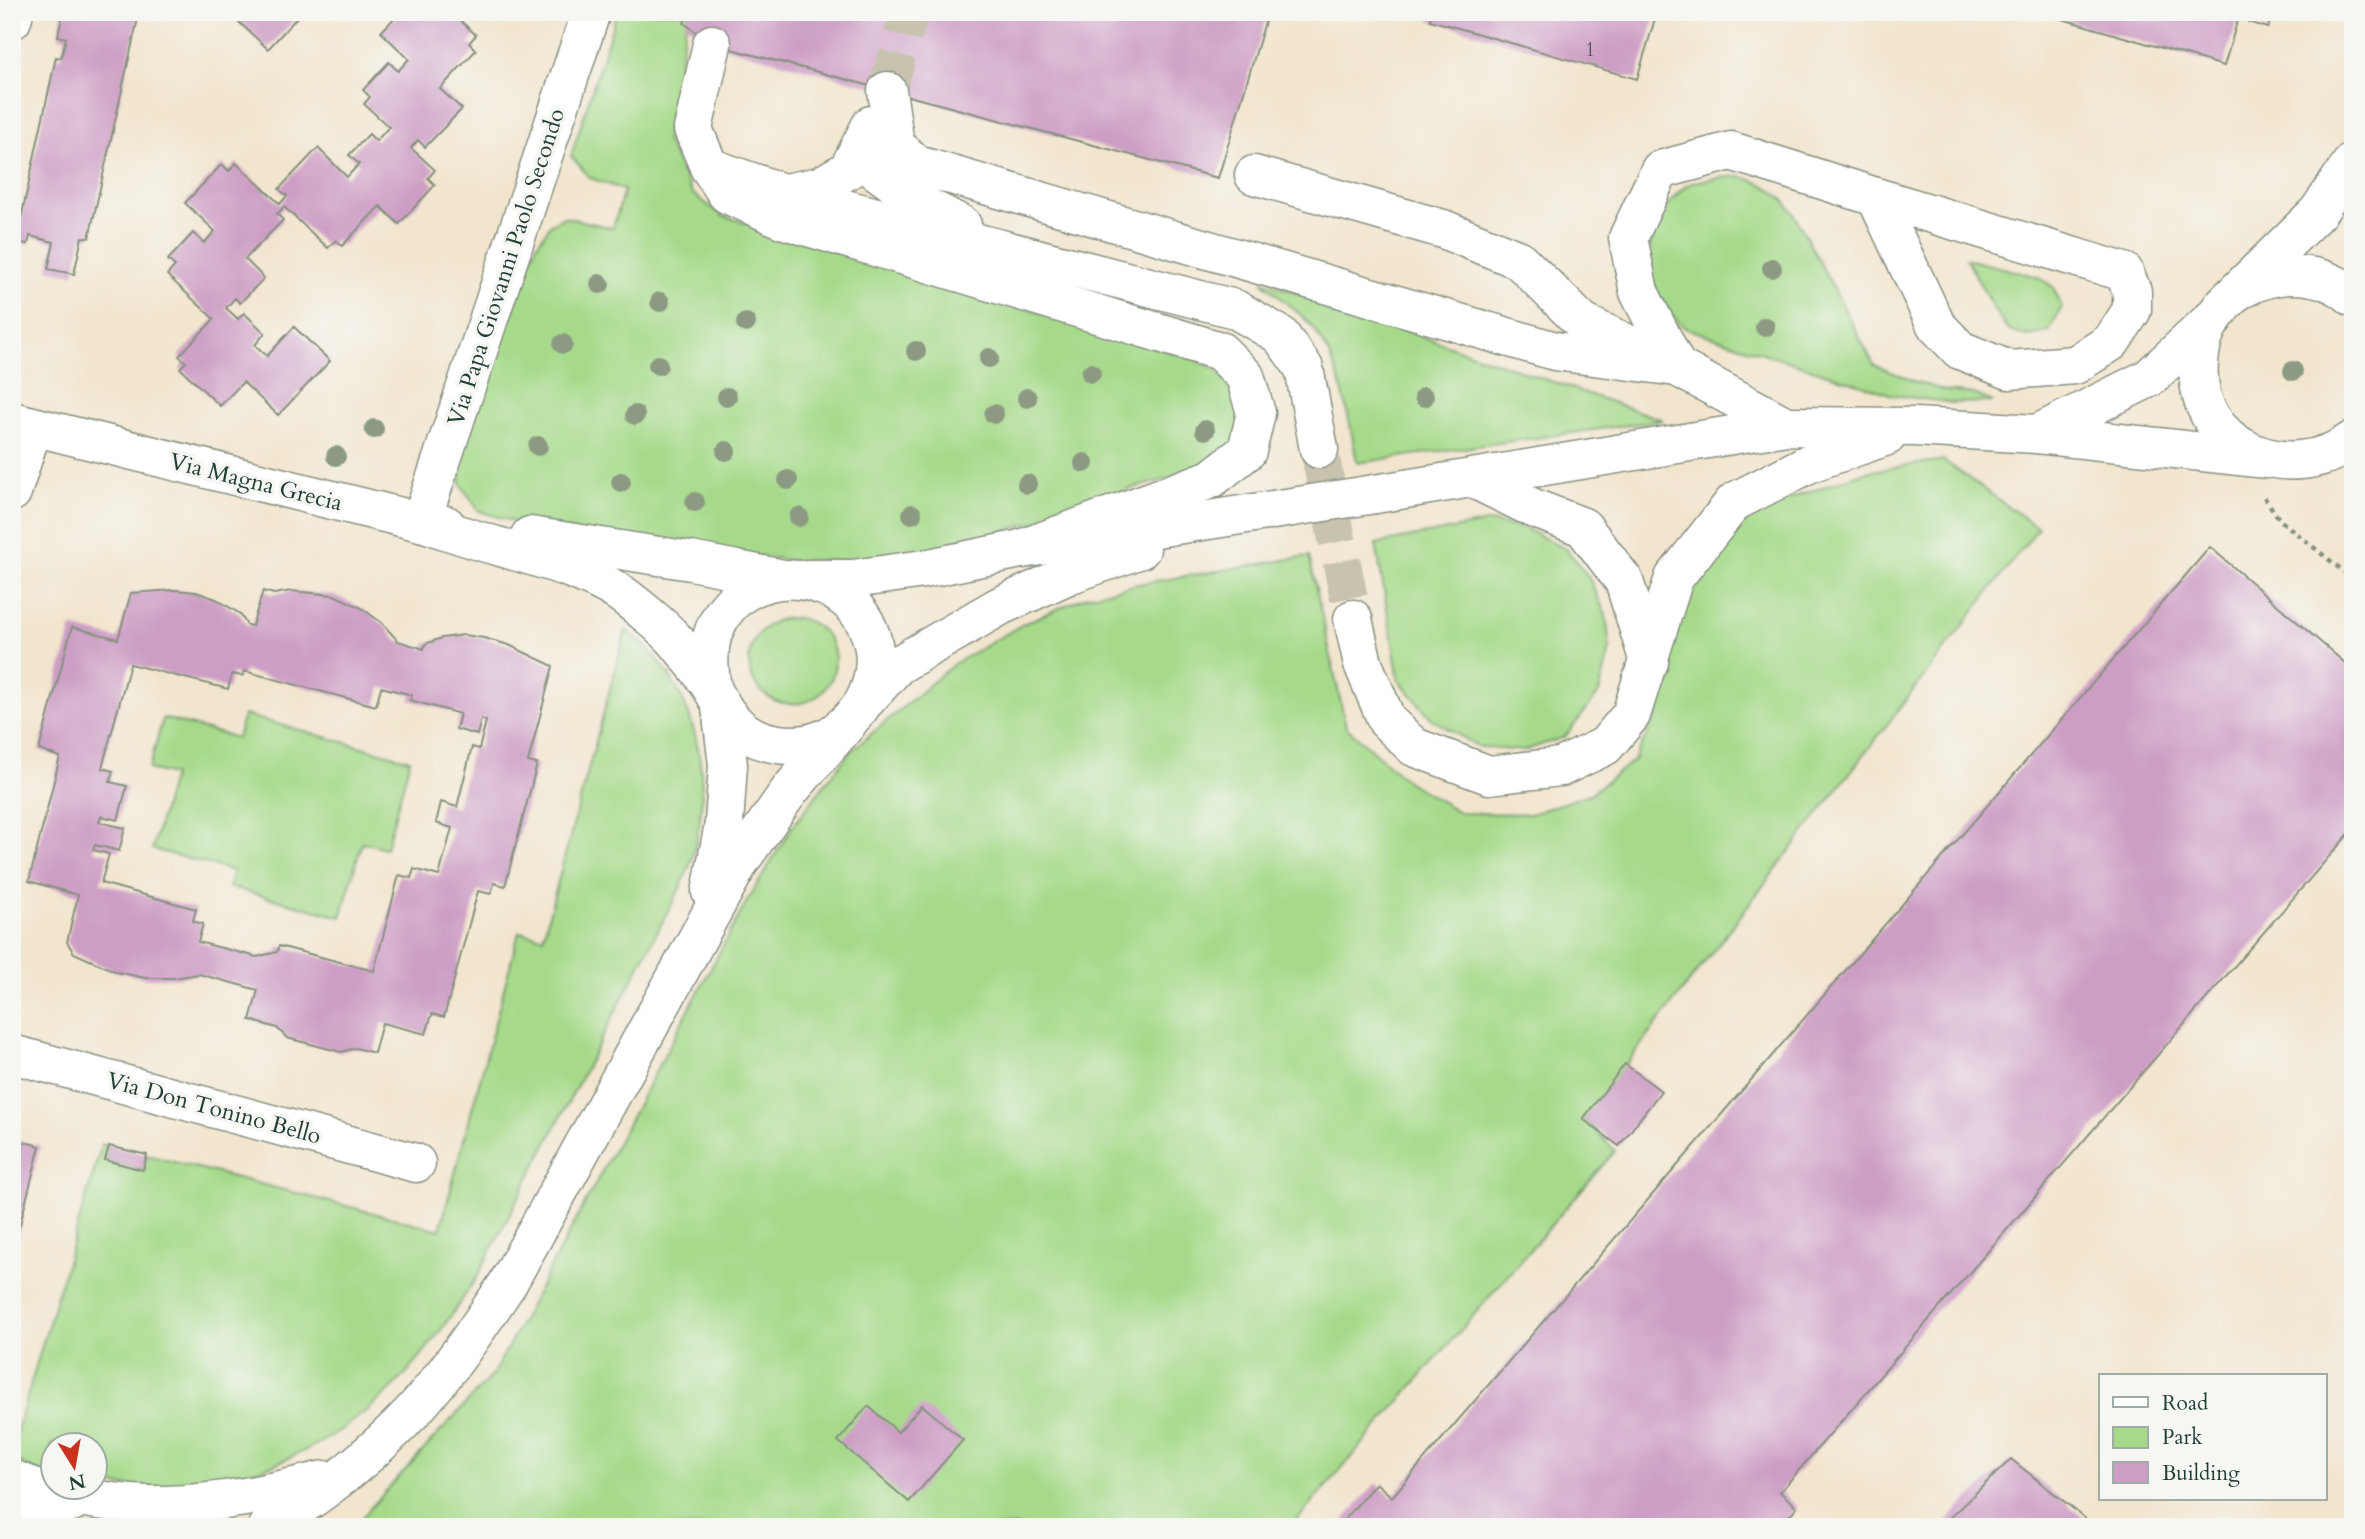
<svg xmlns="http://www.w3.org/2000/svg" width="2365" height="1539" viewBox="0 0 2365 1539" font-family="Cardo,serif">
  <rect width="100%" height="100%" fill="#f6f6f2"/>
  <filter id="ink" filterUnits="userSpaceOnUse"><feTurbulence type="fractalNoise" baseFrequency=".0143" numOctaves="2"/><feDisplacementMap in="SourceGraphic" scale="14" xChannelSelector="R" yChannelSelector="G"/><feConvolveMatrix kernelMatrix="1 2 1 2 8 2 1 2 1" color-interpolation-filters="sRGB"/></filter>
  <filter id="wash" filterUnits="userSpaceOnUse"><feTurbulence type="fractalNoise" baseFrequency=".00686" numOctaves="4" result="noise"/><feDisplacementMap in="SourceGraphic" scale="28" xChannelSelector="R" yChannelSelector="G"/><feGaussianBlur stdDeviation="1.57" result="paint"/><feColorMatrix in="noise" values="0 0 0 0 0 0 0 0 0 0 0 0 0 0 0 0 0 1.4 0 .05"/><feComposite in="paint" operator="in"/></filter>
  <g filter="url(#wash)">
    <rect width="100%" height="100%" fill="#f2e5ce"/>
    <g fill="#a6da8a" stroke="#628c5f" stroke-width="2">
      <path d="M617,12H688L666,140L692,193L723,216L1188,357L1216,369L1232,388L1241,416L1233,447L1205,469L1126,490L1043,520L938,549L851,560L794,561L520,524L479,511L461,485L459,456L536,246L551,224L564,217L613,228L624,190L590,178L571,156Z"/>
      <path d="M1739,176C1764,183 1778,190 1793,212L1874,365L1916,382L1946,391L1974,394L1993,402L1953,403L1893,395L1685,328C1649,295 1638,254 1664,211C1670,202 1679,189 1690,184C1704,178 1724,178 1739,176Z"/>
      <path d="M1966,259L2038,277L2053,287L2062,307L2049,331C2014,344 2004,328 1988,299C1981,286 1974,272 1966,259Z"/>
      <path d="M1262,281L1663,420L1357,463C1348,413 1341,354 1303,317C1289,305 1275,294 1262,281Z"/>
      <path d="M1943,460L2038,528L1584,1119L1615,1151L1291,1527H356L363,1516L494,1373L746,903L792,827L850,752L954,664L1025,623L1087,596L1138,584L1309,556L1346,727L1408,782L1461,813L1531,814L1590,794L1634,760L1659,711L1685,587L1717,540L1761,509L1865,472Z"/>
      <path d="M1488,522L1524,528L1566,549L1588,576L1606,615L1610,649L1599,693L1565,737L1523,751L1479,747L1432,719L1399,680L1376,544Z"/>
      <circle cx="792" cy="661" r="43"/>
      <path d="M626,630C696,681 715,774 693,855C690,867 684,879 679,890L477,1277C448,1321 418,1366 378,1401C323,1450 248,1482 174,1487C148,1489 121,1485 95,1484L94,1444H52V1475C37,1470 12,1467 12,1447L102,1144L109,1146L106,1160L143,1170L147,1155L440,1230L519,932L543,937Z"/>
      <path d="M244,715L410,760L386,848L362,842L341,917L229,887L233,871L152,849L173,775L149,769L163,718L237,738Z"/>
    </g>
    <g id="blocks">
      <g fill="#cd9ec5" fill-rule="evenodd">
        <path d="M63,12H132L131,17L138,18L89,238L82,237L74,274L48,269L54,242L30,236L28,244L16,242L56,57L61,58L66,38L58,36Z"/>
        <path d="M228,12H302L268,49Z"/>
        <path d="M400,12H451L476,35L469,43L476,50L440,89L462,109L425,147L418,140L411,148L435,170L428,178L435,185L399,224L380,206L342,246L336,240L328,248L284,207L277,214L283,220L245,259L264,278L240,303L235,298L226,308L238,319L244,313L265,333L255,345L267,356L294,327L330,361L278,415L243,382L220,406L180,368L186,362L179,356L214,319L167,275L175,266L168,260L193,233L204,243L215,231L185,203L222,164L229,171L236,163L280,204L287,196L279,189L318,148L347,177L359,164L349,155L369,134L376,141L389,127L364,104L370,97L363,90L389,62L398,71L409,59L381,32Z"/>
        <path d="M688,12H1268L1218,178L712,44L684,23Z"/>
        <path d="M1432,12H1657L1637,79L1430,20Z"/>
        <path d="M2038,12H2240L2224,66Z"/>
        <path d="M2250,12H2273L2268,28L2248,22Z"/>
        <path d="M2210,547L2353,670V829L1780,1492L1797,1507L1787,1518L1796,1527H1352L1344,1520L1376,1483L1392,1497Z"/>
        <path d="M175,590L196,592L216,599L240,614L247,625L252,626L263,591L274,594L291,591L334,595L360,607L382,623L398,641L424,649L425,644L442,638L464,635L484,638L509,645L553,666L528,762L537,764L505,886L494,883L491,894L478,891L444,1017L432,1014L426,1034L382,1023L374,1053L356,1048L341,1052L287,1038L277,1028L250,1020L258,990L199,974L174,978H145L117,972L74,953L67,942L78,895L29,881L60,757L39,750L72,627L118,639L131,593ZM130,664L228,689L232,674L243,676L244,671L376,706L381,687L412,695L410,700L460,714L456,729L477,735L481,719L486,721L479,749L472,747L457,807L441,802L436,823L452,828L439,876L414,869L411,878L399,875L374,971L279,946L277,952L257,957L198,942L203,924L193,921L196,909L101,883L109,854L93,850L95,845L119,851L125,828L99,822L101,816L118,820L127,786L110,782L113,771L102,768Z"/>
        <path d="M1625,1064L1661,1091L1619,1146L1583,1119Z"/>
        <path d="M12,1139L40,1146L13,1252L12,1251Z"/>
        <path d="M109,1146L147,1155L143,1170L105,1160Z"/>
        <path d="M922,1405L963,1440L909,1502L838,1441L868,1406L898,1432Z"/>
        <path d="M2011,1459L2086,1519L2078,1527H1940Z"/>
      </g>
    </g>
  </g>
  <g filter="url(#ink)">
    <use href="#blocks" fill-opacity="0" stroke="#889181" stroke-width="2"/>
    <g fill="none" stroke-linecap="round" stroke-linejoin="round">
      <g stroke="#c8c3af" stroke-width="38" stroke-dasharray="38 19" stroke-linecap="butt">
        <path d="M887,91L910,12"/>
        <path d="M1319,449L1353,619"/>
      </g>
      <defs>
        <g id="minor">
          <path d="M12,20L14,12"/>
          <path d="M712,44L693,129L709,167L783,193L1235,309L1280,335L1304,368L1319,449"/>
          <path d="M887,91L895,145L917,165L1555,351L1677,367"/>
          <path d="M864,141L874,169L927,207L962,225"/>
          <path d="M2353,161L2318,212L2224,304C2217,313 2210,321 2206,331C2201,341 2200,352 2199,363C2192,447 2289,488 2353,440"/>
          <path d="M709,167L727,194L782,219L1220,351L1245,376L1256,413L1247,451L1211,479L1021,549"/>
          <path d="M1254,175L1443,229L1519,260L1583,323L1677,367L1786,426"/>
          <path d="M785,193L820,186L848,170L871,125"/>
          <path d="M2244,288C2278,269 2323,270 2353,297"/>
          <path d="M1677,367L1639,292L1628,238L1660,170L1731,151L1876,197L2124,272L2132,291V310L2111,342L2075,365L2009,370L1960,350L1936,325L1876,197"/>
          <path d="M12,421L421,522L446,525"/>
          <path d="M2037,434L2149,378L2210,321"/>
          <path d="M1472,478L1533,508L1583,527L1624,581L1649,662"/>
          <path d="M12,492L33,427"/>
          <path d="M1375,494L1786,426L1915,427L2037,434L2267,459"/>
          <path d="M421,522C446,530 471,539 497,546C538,558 583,569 620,593C634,603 665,628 676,641C688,656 701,671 711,687C721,703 723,712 738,726C759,746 797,750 823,739C838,733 849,721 859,709C871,693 877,669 874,649C860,566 743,554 714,631C707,650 709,669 712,688"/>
          <path d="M421,522L591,12"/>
          <path d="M530,536L691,561L783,579"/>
          <path d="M808,579H853L924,569L1021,549L1273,510"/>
          <path d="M1353,619L1363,664L1387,721L1414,747L1489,775L1561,767L1605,746L1631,715L1674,578L1734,502L1810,463L1887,436"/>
          <path d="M866,700L898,665L1000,606L1068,575L1141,549"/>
          <path d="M711,892L724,824L728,765L721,707"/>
          <path d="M12,1054L416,1163"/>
          <path d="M12,1479L72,1502"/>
          <path d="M50,1493C87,1498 126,1506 164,1505C219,1504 271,1493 324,1480"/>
          <path d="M12,1498L56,1527"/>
          <path d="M268,1527C322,1495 372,1455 415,1409C450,1370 479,1326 508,1283L740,861L790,790L847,724"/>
        </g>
      </defs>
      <use href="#minor" stroke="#889181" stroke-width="41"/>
      <path stroke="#889181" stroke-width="4.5" stroke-dasharray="5 5" stroke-linecap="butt" d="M2264,497L2280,520L2353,579"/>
      <use href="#minor" stroke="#fff" stroke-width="38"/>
      <defs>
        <path id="minor-bridge" d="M1273,510L1375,494"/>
      </defs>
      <use href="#minor-bridge" stroke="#889181" stroke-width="41" stroke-linecap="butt"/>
      <use href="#minor-bridge" stroke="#fff" stroke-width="38"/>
    </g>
    <g fill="#8d9a83">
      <circle cx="1772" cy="268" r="10"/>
      <circle cx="600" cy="284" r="10"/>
      <circle cx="660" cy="302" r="10"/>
      <circle cx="746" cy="323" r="10"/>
      <circle cx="1765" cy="327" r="10"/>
      <circle cx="563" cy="344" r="10"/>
      <circle cx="916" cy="351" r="10"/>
      <circle cx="989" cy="358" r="10"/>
      <circle cx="658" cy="365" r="10"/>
      <circle cx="2293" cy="371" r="10"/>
      <circle cx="1091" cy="373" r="10"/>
      <circle cx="727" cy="397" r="10"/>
      <circle cx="1424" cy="397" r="10"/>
      <circle cx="1027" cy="398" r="10"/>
      <circle cx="994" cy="414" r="10"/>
      <circle cx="635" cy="415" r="10"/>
      <circle cx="374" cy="429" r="10"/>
      <circle cx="1205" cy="430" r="10"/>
      <circle cx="538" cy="446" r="10"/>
      <circle cx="726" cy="451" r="10"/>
      <circle cx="336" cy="456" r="10"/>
      <circle cx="1084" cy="463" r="10"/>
      <circle cx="788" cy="480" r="10"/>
      <circle cx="621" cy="482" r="10"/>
      <circle cx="1027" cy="484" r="10"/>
      <circle cx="695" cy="502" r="10"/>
      <circle cx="912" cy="514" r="10"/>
      <circle cx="799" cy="517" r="10"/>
    </g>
  </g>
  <g text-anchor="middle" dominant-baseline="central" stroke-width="7" stroke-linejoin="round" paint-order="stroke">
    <g font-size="19" fill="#4a5558">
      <text x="1590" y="50">1</text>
    </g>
    <g font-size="23" fill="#1f3d34" stroke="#f6f6f2">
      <text transform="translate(506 267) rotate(-72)">Via Papa Giovanni Paolo Secondo</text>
      <text transform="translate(256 482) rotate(14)">Via Magna Grecia</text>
      <text transform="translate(214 1108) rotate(15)">Via Don Tonino Bello</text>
    </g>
  </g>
  <rect width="2365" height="1539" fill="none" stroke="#f6f6f2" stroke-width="42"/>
  <rect x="2099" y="1374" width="228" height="126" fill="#f6f6f2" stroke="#a0aca6" stroke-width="2"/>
  <rect x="2113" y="1397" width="35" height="10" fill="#ffffff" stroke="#a0aca6" stroke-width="2"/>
  <text x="2162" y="1410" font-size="21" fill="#1f3d34">Road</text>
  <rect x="2113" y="1427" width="35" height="21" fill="#a6da8a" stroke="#a0aca6" stroke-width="2"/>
  <text x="2162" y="1444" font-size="21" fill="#1f3d34">Park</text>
  <rect x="2113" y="1462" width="35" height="21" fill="#cd9ec5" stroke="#a0aca6" stroke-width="2"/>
  <text x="2162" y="1480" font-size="21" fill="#1f3d34">Building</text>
  <g transform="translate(74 1466) rotate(169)"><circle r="33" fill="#f6f6f2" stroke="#a0aca6" stroke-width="2"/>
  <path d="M0-5L12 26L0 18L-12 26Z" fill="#c8321e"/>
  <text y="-10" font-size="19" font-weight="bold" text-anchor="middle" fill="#1f3d34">N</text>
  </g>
</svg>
